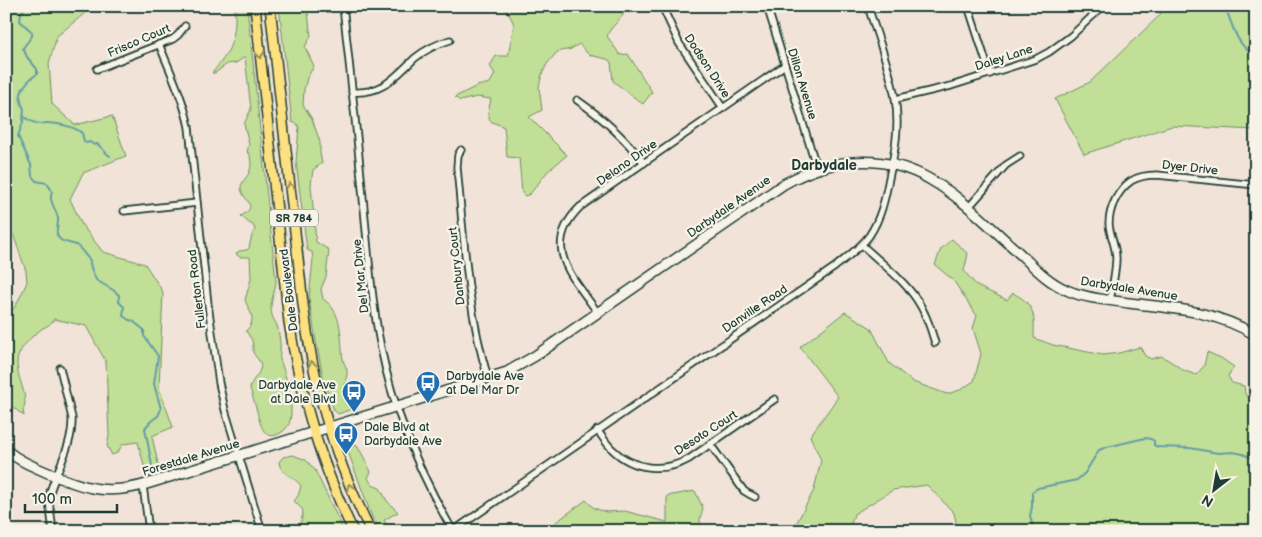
<svg xmlns="http://www.w3.org/2000/svg" width="1262" height="537" viewBox="0 0 1262 537" font-family="'Balsamiq Sans',sans-serif">
  <rect width="100%" height="100%" fill="#f1e3d8"/>
  <filter id="ink" filterUnits="userSpaceOnUse"><feTurbulence type="fractalNoise" baseFrequency=".02" numOctaves="2"/><feDisplacementMap in="SourceGraphic" scale="10" xChannelSelector="R" yChannelSelector="G"/><feConvolveMatrix kernelMatrix="1 2 1 2 8 2 1 2 1" color-interpolation-filters="sRGB"/></filter>
  <g filter="url(#ink)">
    <g fill="#c1df96" stroke="#708e65">
      <path d="M6,6H100L85,13L57,36L49,63L52,104L75,125L112,116L126,156L83,173L70,199L82,225L103,252L145,264L163,292L159,388L173,427L152,436L160,473L147,477L138,442L123,444L117,453L112,455L107,446L109,436L106,362L86,326L54,319C50,325 49,325 43,328C35,333 23,345 19,354C11,372 31,394 23,410L24,416L9,404L6,395V314L15,307L24,289L27,282L26,271L6,214Z"/>
      <path d="M234,6H247L276,281C276,292 268,303 272,315C273,320 277,323 278,329C279,336 281,344 280,352C280,356 279,355 280,359C285,375 292,394 291,412C291,420 289,427 282,432C264,444 260,424 257,411C255,403 252,396 250,388C251,379 264,372 260,362C258,359 254,355 253,352V347L252,340L246,331C248,328 250,327 251,324C255,316 247,307 245,300L251,279L250,257H240L236,254L239,251L247,250L249,248L252,235L255,230L253,225L249,223L241,216C261,205 241,200 241,187C242,180 249,176 250,170C252,165 250,159 250,154L247,152L249,144L244,124L251,109L245,57L236,63L227,64L215,73H212C217,67 223,60 227,53C234,40 237,21 234,6Z"/>
      <path d="M279,6H307L311,36L305,47L314,66L307,78L304,90L303,105L312,119L320,142V153L322,163L313,170L311,185L316,242L329,250L326,277L321,289L323,299C344,313 340,338 343,360C344,364 347,367 347,371C347,374 347,376 346,379C345,390 345,400 352,409L338,414L334,410L324,382L316,341L309,298L313,259L312,252L307,250L296,162L299,127L297,124L292,122Z"/>
      <path d="M501,6H621L624,14L610,30L607,36L620,55L628,54L652,92L643,104L613,81L611,62L607,59L589,55L579,44L571,49L557,52L547,64L542,74L539,87L542,110L529,117L567,155L547,172L530,194L525,196L522,193L519,158L507,157L504,127L490,121L488,112L491,99L477,97L460,101L455,97L477,86L490,83L495,74L490,66L496,56H508L514,24L509,14Z"/>
      <path d="M1161,6H1256V130L1172,126L1084,154L1055,99L1090,82L1160,15Z"/>
      <path d="M952,239L968,254L964,271L977,286L1007,300L1013,293C1018,296 1024,299 1027,303C1036,312 1034,326 1034,338L1053,345L1103,355L1119,353L1140,347L1145,356L1151,359L1161,356L1170,361L1183,370L1196,375L1204,366L1207,352L1221,358L1234,367L1228,376L1232,383L1244,386L1245,394L1256,403V531H958L954,513L927,485L893,490L854,514L849,531H787L797,522L814,490L821,460L810,436L838,397L800,347L845,312L871,328L889,363L913,382L947,394L960,390L974,381L981,354L973,328L977,316L953,280L935,265L941,249Z"/>
      <path d="M353,445L357,446C363,454 367,464 371,472L368,478L372,485L380,488L387,501L398,512L384,520L390,531H381L372,517L347,449Z"/>
      <path d="M293,455L306,460L315,470L344,531H304L300,528C300,521 303,517 303,510L294,501L298,496L301,486C295,476 280,475 279,462L283,457Z"/>
      <path d="M695,491L703,508L700,520L701,531H544L586,500L594,508L606,512L625,511L667,522V496Z"/>
    </g>
    <g fill="none" stroke-linecap="round" stroke-linejoin="round">
      <g stroke="#659da8" stroke-width="2">
        <path d="M26,6L21,13L20,21L32,32V36L23,48L27,57L37,69V74C25,82 15,95 24,109L23,122L18,136L31,165L32,176L36,181L47,183L52,191C48,202 56,208 58,218C59,225 53,235 61,240C65,243 72,243 76,245C82,249 85,256 90,260C89,267 94,273 96,280L113,290L119,295V302L124,307L123,316L129,320L133,321L144,330V336L158,356L154,384L161,409L158,416L151,421L145,428L152,466"/>
        <path d="M523,6L526,12"/>
        <path d="M1225,6C1232,24 1237,48 1256,55"/>
        <path d="M23,116C28,120 35,124 42,124C43,124 44,123 46,123C58,124 72,125 82,133L84,141L86,143L90,142L94,145L97,144C103,147 104,153 110,156"/>
        <path d="M1034,531L1030,516L1032,507V492L1038,488L1077,480L1085,473L1099,450L1107,447L1145,438L1151,439L1154,441V445L1158,447L1190,448L1218,453L1233,452L1243,454L1256,460"/>
      </g>
      <defs>
        <g id="street">
          <path d="M343,6C350,70 357,134 363,198C368,248 371,299 381,348C394,413 420,474 453,531"/>
          <path d="M662,6L679,43L723,108"/>
          <path d="M767,6L817,169"/>
          <path d="M968,6L990,74"/>
          <path d="M159,44C170,71 183,98 189,127L208,304L219,383L225,410L262,531"/>
          <path d="M97,69L173,39L178,35L185,26"/>
          <path d="M352,92C383,94 395,77 415,58C425,50 437,44 450,40"/>
          <path d="M896,99L951,86L1036,59L1049,52L1071,36L1103,6"/>
          <path d="M577,100C603,118 625,138 644,163"/>
          <path d="M461,150L458,155L457,167C464,239 467,309 488,378"/>
          <path d="M968,208L1006,165L1020,156"/>
          <path d="M124,211L197,203"/>
          <path d="M862,245C880,262 903,279 917,300C926,313 931,329 935,343"/>
          <path d="M1110,301C1112,287 1116,272 1116,258C1116,246 1110,236 1109,224C1109,208 1118,190 1131,181C1139,176 1148,175 1157,175L1256,185"/>
          <path d="M598,313C573,277 540,247 580,207L785,65"/>
          <path d="M597,430C602,436 606,443 612,449C633,470 664,473 689,459L775,399"/>
          <path d="M710,444L744,491L749,494L755,497"/>
          <path d="M143,486L149,531"/>
          <path d="M53,531L49,501L50,492C58,467 73,444 72,418L60,368"/>
          <path d="M453,531L835,267C847,257 860,248 869,236C881,218 885,199 889,178C895,151 900,126 895,98C890,68 877,36 868,6"/>
        </g>
        <path id="secondary" d="M6,450C18,460 32,466 46,472C85,489 109,496 150,483L488,378L507,372L535,356L784,184C830,158 883,152 931,180C961,197 990,227 1016,250C1032,265 1048,283 1069,291C1088,299 1109,300 1129,303C1176,309 1213,310 1256,335"/>
        <g id="primary">
          <path d="M255,6L289,322C301,398 320,461 353,531"/>
          <path d="M270,6L303,304C313,384 333,458 371,531"/>
        </g>
      </defs>
      <use href="#street" stroke="#1f3d34" stroke-width="9"/>
      <use href="#secondary" stroke="#1f3d34" stroke-width="12"/>
      <use href="#primary" stroke="#1f3d34" stroke-width="12"/>
      <use href="#street" stroke="#f7f3e8" stroke-width="5.5"/>
      <use href="#secondary" stroke="#f7f3e8" stroke-width="9"/>
      <use href="#primary" stroke="#fde080" stroke-width="9"/>
    </g>
    <defs><path id="oneway-chevron" d="M-2-3.5L2.5 0L-2 3.5" fill="none" stroke-width="1.6" stroke-linecap="round" stroke-linejoin="round" transform="scale(1.25)"/></defs>
    <g stroke="#8e8e5a">
      <use href="#oneway-chevron" transform="translate(260 55) rotate(84)"/>
      <use href="#oneway-chevron" transform="translate(290 186) rotate(-96)"/>
      <use href="#oneway-chevron" transform="translate(312 364) rotate(-102)"/>
      <use href="#oneway-chevron" transform="translate(350 487) rotate(-113)"/>
    </g>
  </g>
  <defs>
    <symbol id="bus-pin" viewBox="-11 -11 22 30"><path d="M0 17L-7.5 6A9.5 9.5 0 1 1 7.5 6Z" fill="#1f6fb2" stroke="#f7f3e8"/><path d="M-5-6H5V4H4V6H2V4H-2V6H-4V4H-5ZM-3.5-4V0h7V-4ZM-3.5 1.2v1.5H-2V1.2ZM2 1.2v1.5H3.5V1.2Z" fill="#fff"/></symbol>
  </defs>
  <g fill-rule="evenodd">
    <use href="#bus-pin" x="414" y="369" width="28" height="38"/>
    <use href="#bus-pin" x="340" y="378" width="28" height="38"/>
    <use href="#bus-pin" x="332" y="420" width="28" height="38"/>
  </g>
  <g text-anchor="middle" dominant-baseline="central" stroke-width="4.5" stroke-linejoin="round" paint-order="stroke">
    <rect fill="#f7f3e8" stroke="#60746a" stroke-width="1" x="270" y="209.5" width="48" height="17" rx="4"/>
    <g font-size="11" font-weight="bold" fill="#1f3d34">
      <text x="294" y="218">SR 784</text>
    </g>
    <g font-size="12" fill="#1f3d34" stroke="#f7f3e8">
      <text transform="translate(139 41) rotate(-23)">Frisco Court</text>
      <text transform="translate(1004 58) rotate(-18)">Daley Lane</text>
      <text transform="translate(707 66) rotate(57)">Dodson Drive</text>
      <text transform="translate(802 84) rotate(73)">Dillon Avenue</text>
      <text transform="translate(627 163) rotate(-35)">Delano Drive</text>
      <text transform="translate(1190 168) rotate(6)">Dyer Drive</text>
      <text transform="translate(729 207) rotate(-35)">Darbydale Avenue</text>
      <text transform="translate(457 266) rotate(-96)">Danbury Court</text>
      <text transform="translate(361 276) rotate(-96)">Del Mar Drive</text>
      <text transform="translate(197 289) rotate(-97)">Fullerton Road</text>
      <text transform="translate(1129 289) rotate(9)">Darbydale Avenue</text>
      <text transform="translate(289 290) rotate(-97)">Dale Boulevard</text>
      <text transform="translate(755 309) rotate(-34)">Danville Road</text>
      <text transform="translate(706 433) rotate(-33)">Desoto Court</text>
      <text transform="translate(191 458) rotate(-17)">Forestdale Avenue</text>
    </g>
    <g font-size="12" fill="#1f3d34" stroke="#f7f3e8" text-anchor="start">
      <text x="446" y="376">Darbydale Ave<tspan x="446" dy="14">at Del Mar Dr</tspan></text>
      <text x="336" y="385" text-anchor="end">Darbydale Ave<tspan x="336" dy="14">at Dale Blvd</tspan></text>
      <text x="364" y="427">Dale Blvd at<tspan x="364" dy="14">Darbydale Ave</tspan></text>
    </g>
    <g font-size="14" font-weight="bold" fill="#1f3d34" stroke="#f7f3e8">
      <text x="824" y="165">Darbydale</text>
    </g>
  </g>
  <rect width="1262" height="537" fill="none" stroke="#f7f3e8" stroke-width="25"/>
  <rect x="12" y="12" width="1237" height="512" fill="none" stroke="#1f3d34" stroke-width="2" filter="url(#ink)"/>
  <g transform="translate(1214 490) rotate(211)" stroke="#f7f3e8" stroke-width="4" paint-order="stroke">
  <path d="M0-4L9 19L0 12L-9 19Z" fill="#1f3d34"/>
  <text y="-8" font-size="14" font-weight="bold" text-anchor="middle" fill="#1f3d34">N</text>
  </g>
  <path d="M25 504v8h92v-8" fill="none" stroke="#1f3d34" stroke-width="2.5"/>
  <text x="32" y="504" font-size="15" fill="#1f3d34" stroke="#f7f3e8" stroke-width="4" paint-order="stroke">100 m</text>
</svg>
